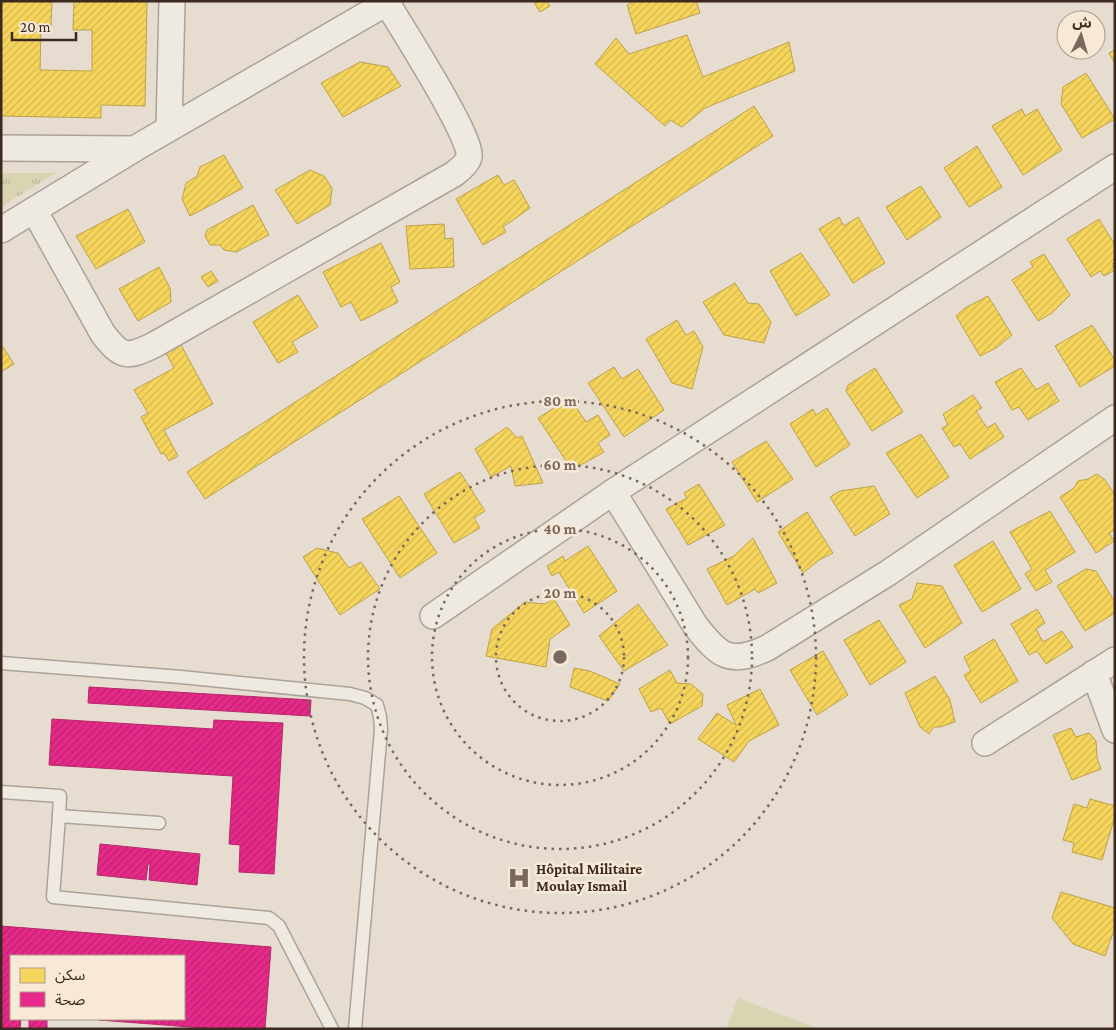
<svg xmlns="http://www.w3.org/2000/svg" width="1116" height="1030" viewBox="0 0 1116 1030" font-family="'Crimson Pro','Noto Sans Arabic',serif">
  <defs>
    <pattern id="grass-tufts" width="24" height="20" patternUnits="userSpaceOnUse" patternTransform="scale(1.25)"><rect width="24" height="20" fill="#d9d4b2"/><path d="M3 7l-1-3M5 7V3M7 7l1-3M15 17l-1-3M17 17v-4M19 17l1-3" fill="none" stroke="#bbb699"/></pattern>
    <pattern id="homes-hatch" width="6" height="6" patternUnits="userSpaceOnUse" patternTransform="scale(1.25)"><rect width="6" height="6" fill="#f6d55c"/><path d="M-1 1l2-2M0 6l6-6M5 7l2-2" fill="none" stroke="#d4b750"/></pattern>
    <pattern id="health-hatch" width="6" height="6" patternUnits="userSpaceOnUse" patternTransform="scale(1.25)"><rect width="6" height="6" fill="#e7298a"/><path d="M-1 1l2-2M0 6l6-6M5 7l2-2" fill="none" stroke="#bc2370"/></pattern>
  </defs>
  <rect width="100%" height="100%" fill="#e6dcd0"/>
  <path fill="url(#grass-tufts)" d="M1,173H56L1,207Z"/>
  <path fill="#d9d4b2" d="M738,998L819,1029H726Z"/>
  <g fill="url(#homes-hatch)" stroke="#bea14a">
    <path d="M1,1H52L51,26H41L40,70L92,71V30H73L74,1H147L145,106L101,105V118L1,116Z"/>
    <path d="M533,1H547L550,6L540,12Z"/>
    <path d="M635,1H696L700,13L636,34L627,5Z"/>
    <path d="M687,35L703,77L789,42L795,71L705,108L682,127L670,120L665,126L595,64L616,38L629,54Z"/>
    <path d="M1115,50V64L1109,53Z"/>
    <path d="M360,62L388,67L401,86L343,117L321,83Z"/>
    <path d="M1086,73L1115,119L1082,138L1061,104L1063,87Z"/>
    <path d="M754,106L773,136L205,499L187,472Z"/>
    <path d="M1022,109L1025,116L1037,109L1062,150L1023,175L992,126Z"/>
    <path d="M977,146L1002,187L969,207L944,168Z"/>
    <path d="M224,155L243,188L190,216L182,199L186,183L197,176L200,167Z"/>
    <path d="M310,170L324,176L332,188L330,205L297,224L275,190Z"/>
    <path d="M498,175L504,185L514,180L530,208L503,227L506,232L483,245L456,199Z"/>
    <path d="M921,186L941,217L907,240L886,207Z"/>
    <path d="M253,205L269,235L236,252L224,250L220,245H210L205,236L207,230Z"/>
    <path d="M128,209L145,242L96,269L76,236Z"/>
    <path d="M839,217L844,226L858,217L885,263L853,283L819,229Z"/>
    <path d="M1099,219L1115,245V263L1112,264L1115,270L1104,276L1100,271L1091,277L1067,239Z"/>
    <path d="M444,224L445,239L453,238L454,267L410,269L406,226Z"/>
    <path d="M381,243L400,282L391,287L398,302L361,321L351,302L341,307L323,272Z"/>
    <path d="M801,253L830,295L796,316L770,271Z"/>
    <path d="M1044,254L1070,295L1052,313L1038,321L1012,280L1033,267L1030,262Z"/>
    <path d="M159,267L170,288L171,302L138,321L119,289Z"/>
    <path d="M211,271L218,281L208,287L201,277Z"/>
    <path d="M735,283L748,303L759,304L771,322L764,343L724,335L703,302Z"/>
    <path d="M298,295L318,327L292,342L298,352L278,363L253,322Z"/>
    <path d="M988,296L1012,335L996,348L980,356L956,316L965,308Z"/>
    <path d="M677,320L686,335L694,331L703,347L692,389L672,383L646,339Z"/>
    <path d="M1092,325L1115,360V366L1080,387L1055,346Z"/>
    <path d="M1,344L14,364L1,372Z"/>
    <path d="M181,345L213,404L164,430L178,456L169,461L164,453L161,454L141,417L148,413L134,390L174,368L166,353Z"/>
    <path d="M614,367L622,379L638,369L664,410L624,437L588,383Z"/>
    <path d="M875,368L903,412L872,431L846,391L848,385Z"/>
    <path d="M1021,368L1036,390L1048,383L1059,401L1028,420L1019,407L1012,410L995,382Z"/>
    <path d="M973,395L982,408L976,411L987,428L995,423L1004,437L970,459L960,444L954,447L942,428L948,425L943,414Z"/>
    <path d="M570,398L586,422L598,415L610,435L598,443L604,452L572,470L538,418Z"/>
    <path d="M827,408L850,445L816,467L790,424L813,409L816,415Z"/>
    <path d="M507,427L517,438L522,436L543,483L515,486L511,466L491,477L475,449Z"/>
    <path d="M921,434L949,477L917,498L886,453Z"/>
    <path d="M766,441L793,479L757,502L732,462Z"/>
    <path d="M460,472L485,511L474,518L480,528L454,543L424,494Z"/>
    <path d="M1097,474L1105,480L1115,495V530L1109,533L1114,541L1096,553L1060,497L1074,488L1078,481L1088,479Z"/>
    <path d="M699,484L725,525L688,545L666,509L687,498L684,493Z"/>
    <path d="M874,486L890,514L855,536L830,497L840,491Z"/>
    <path d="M399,496L437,553L400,578L362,519Z"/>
    <path d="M1050,511L1075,552L1045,570L1052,582L1036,591L1025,574L1032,569L1010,532Z"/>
    <path d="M807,512L833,553L819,560L803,573L778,532Z"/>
    <path d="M753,538L777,583L758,593L755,589L727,605L707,569L734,556Z"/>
    <path d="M993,541L1021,589L982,612L954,565Z"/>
    <path d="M588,546L617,591L584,613L559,572L552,576L547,566L563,556L565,561Z"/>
    <path d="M317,548L338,553L349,568L361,562L380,589L340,615L303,557Z"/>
    <path d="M1086,569L1096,571L1115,602V613L1085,631L1057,586Z"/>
    <path d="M917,583L942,586L962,623L925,648L899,605L912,599Z"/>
    <path d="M554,599L570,625L550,639L546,667L486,656L492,629L525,602L545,604Z"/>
    <path d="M638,604L668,645L624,671L599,636Z"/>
    <path d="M1037,609L1045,623L1036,629L1043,642L1062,631L1073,647L1046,664L1037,651L1029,655L1011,624Z"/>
    <path d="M879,620L906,662L870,685L844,640Z"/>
    <path d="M994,639L1018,681L981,703L964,675L971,671L964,657Z"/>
    <path d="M823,651L848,695L817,715L790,670Z"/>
    <path d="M574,668L590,671L620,684L608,701L570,687Z"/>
    <path d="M670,670L677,683L691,684L703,694L702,706L670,724L661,708L651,712L639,689Z"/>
    <path d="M935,676L950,700L955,722L940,727H934L929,734L920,727L905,693Z"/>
    <path d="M760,689L779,725L749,741L734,762L698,739L717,713L736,725L727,705Z"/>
    <path d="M1071,728L1076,737L1089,733L1096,741L1097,758L1101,769L1072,780L1053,735Z"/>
    <path d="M1090,799L1115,806V816L1102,860L1072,852L1074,843L1063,840L1074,804L1087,808Z"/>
    <path d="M1061,892L1115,908V927L1105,956L1073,944L1052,918Z"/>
  </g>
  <g fill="url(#health-hatch)" stroke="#b4296a">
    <path d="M89,687L311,700L310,716L88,703Z"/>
    <path d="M52,719L213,729L214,720L283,723L274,874L239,872L240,845L229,844L233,776L49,765Z"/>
    <path d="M100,844L200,854L197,885L149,880L150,864H148L146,880L97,875Z"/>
    <path d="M1,926L271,947L265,1029H216L99,1020L184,1019V956H11V1019H21L20,1029H1Z"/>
    <rect x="29" y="1019" width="18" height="10"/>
  </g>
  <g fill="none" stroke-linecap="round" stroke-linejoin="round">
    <defs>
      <g id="lane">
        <path d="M1,663L181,677L350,694L365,698L377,705L380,717L381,730L355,1029"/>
        <path d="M1,792L60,796L59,816"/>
        <path d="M159,823L59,816L53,897L269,918L279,926L332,1029"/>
      </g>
      <g id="street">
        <path d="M169,128L172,1"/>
        <path d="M1,148L134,149"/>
        <path d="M34,210L103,334C122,358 127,358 154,345L454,174C459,170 467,164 469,157C474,140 400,25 387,3"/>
        <path d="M1,230L134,149L390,1"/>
        <path d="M613,492L695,625C718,655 729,666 767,648L888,573L1115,418"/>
        <path d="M433,616L613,492L1115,167"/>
        <path d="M1094,673L1115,730"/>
        <path d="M985,743L1115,660"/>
      </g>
    </defs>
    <use href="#lane" stroke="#aca298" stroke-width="15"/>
    <use href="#street" stroke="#aca298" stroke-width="28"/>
    <use href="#lane" stroke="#eee9e1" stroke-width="12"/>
    <use href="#street" stroke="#eee9e1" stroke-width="25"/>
  </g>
  <g fill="none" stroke="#78685d" stroke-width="2.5" stroke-dasharray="2.5 5">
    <circle cx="560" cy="657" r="64"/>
    <circle cx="560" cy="657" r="128"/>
    <circle cx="560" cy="657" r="192"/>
    <circle cx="560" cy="657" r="256"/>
  </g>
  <defs>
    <symbol id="hospital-bare" viewBox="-9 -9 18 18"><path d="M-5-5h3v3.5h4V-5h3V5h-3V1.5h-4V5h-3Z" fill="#78685d" stroke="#f7e9d6" stroke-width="2.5" paint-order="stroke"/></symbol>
  </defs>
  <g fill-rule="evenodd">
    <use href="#hospital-bare" x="503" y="862" width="32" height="32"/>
  </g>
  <g text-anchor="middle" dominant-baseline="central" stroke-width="5" stroke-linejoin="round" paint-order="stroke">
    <g font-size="15" font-weight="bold" fill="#3c291f" stroke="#f7e9d6" text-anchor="start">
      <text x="536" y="869">Hôpital Militaire<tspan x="536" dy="17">Moulay Ismail</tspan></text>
    </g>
  </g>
  <circle cx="560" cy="657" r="8" fill="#78685d" stroke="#f7e9d6" stroke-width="2.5"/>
  <g font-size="15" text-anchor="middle" font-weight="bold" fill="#78685d" stroke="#f7e9d6" stroke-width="5" stroke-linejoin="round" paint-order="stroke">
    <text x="560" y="406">80 m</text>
    <text x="560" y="470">60 m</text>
    <text x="560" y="534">40 m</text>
    <text x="560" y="598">20 m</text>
  </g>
  <rect width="1116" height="1030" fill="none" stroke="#3c291f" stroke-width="5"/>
  <rect x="10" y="955" width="175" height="65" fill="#f7e9d6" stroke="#ac9c8d"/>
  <rect x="20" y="968" width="25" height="15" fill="#f6d55c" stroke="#ac9c8d"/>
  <text x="55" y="980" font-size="15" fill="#3c291f">سكن</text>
  <rect x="20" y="992" width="25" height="15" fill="#e7298a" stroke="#ac9c8d"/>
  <text x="55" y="1005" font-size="15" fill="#3c291f">صحة</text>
  <g transform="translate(1081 35) rotate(5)"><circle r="24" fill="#f7e9d6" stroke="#ac9c8d"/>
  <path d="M0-4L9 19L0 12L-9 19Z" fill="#78685d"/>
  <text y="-8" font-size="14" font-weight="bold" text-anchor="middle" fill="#3c291f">ش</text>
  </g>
  <path d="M12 32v8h64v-8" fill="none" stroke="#3c291f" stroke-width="2.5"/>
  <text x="20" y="32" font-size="15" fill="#3c291f" stroke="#f7e9d6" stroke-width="4" paint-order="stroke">20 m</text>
</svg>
